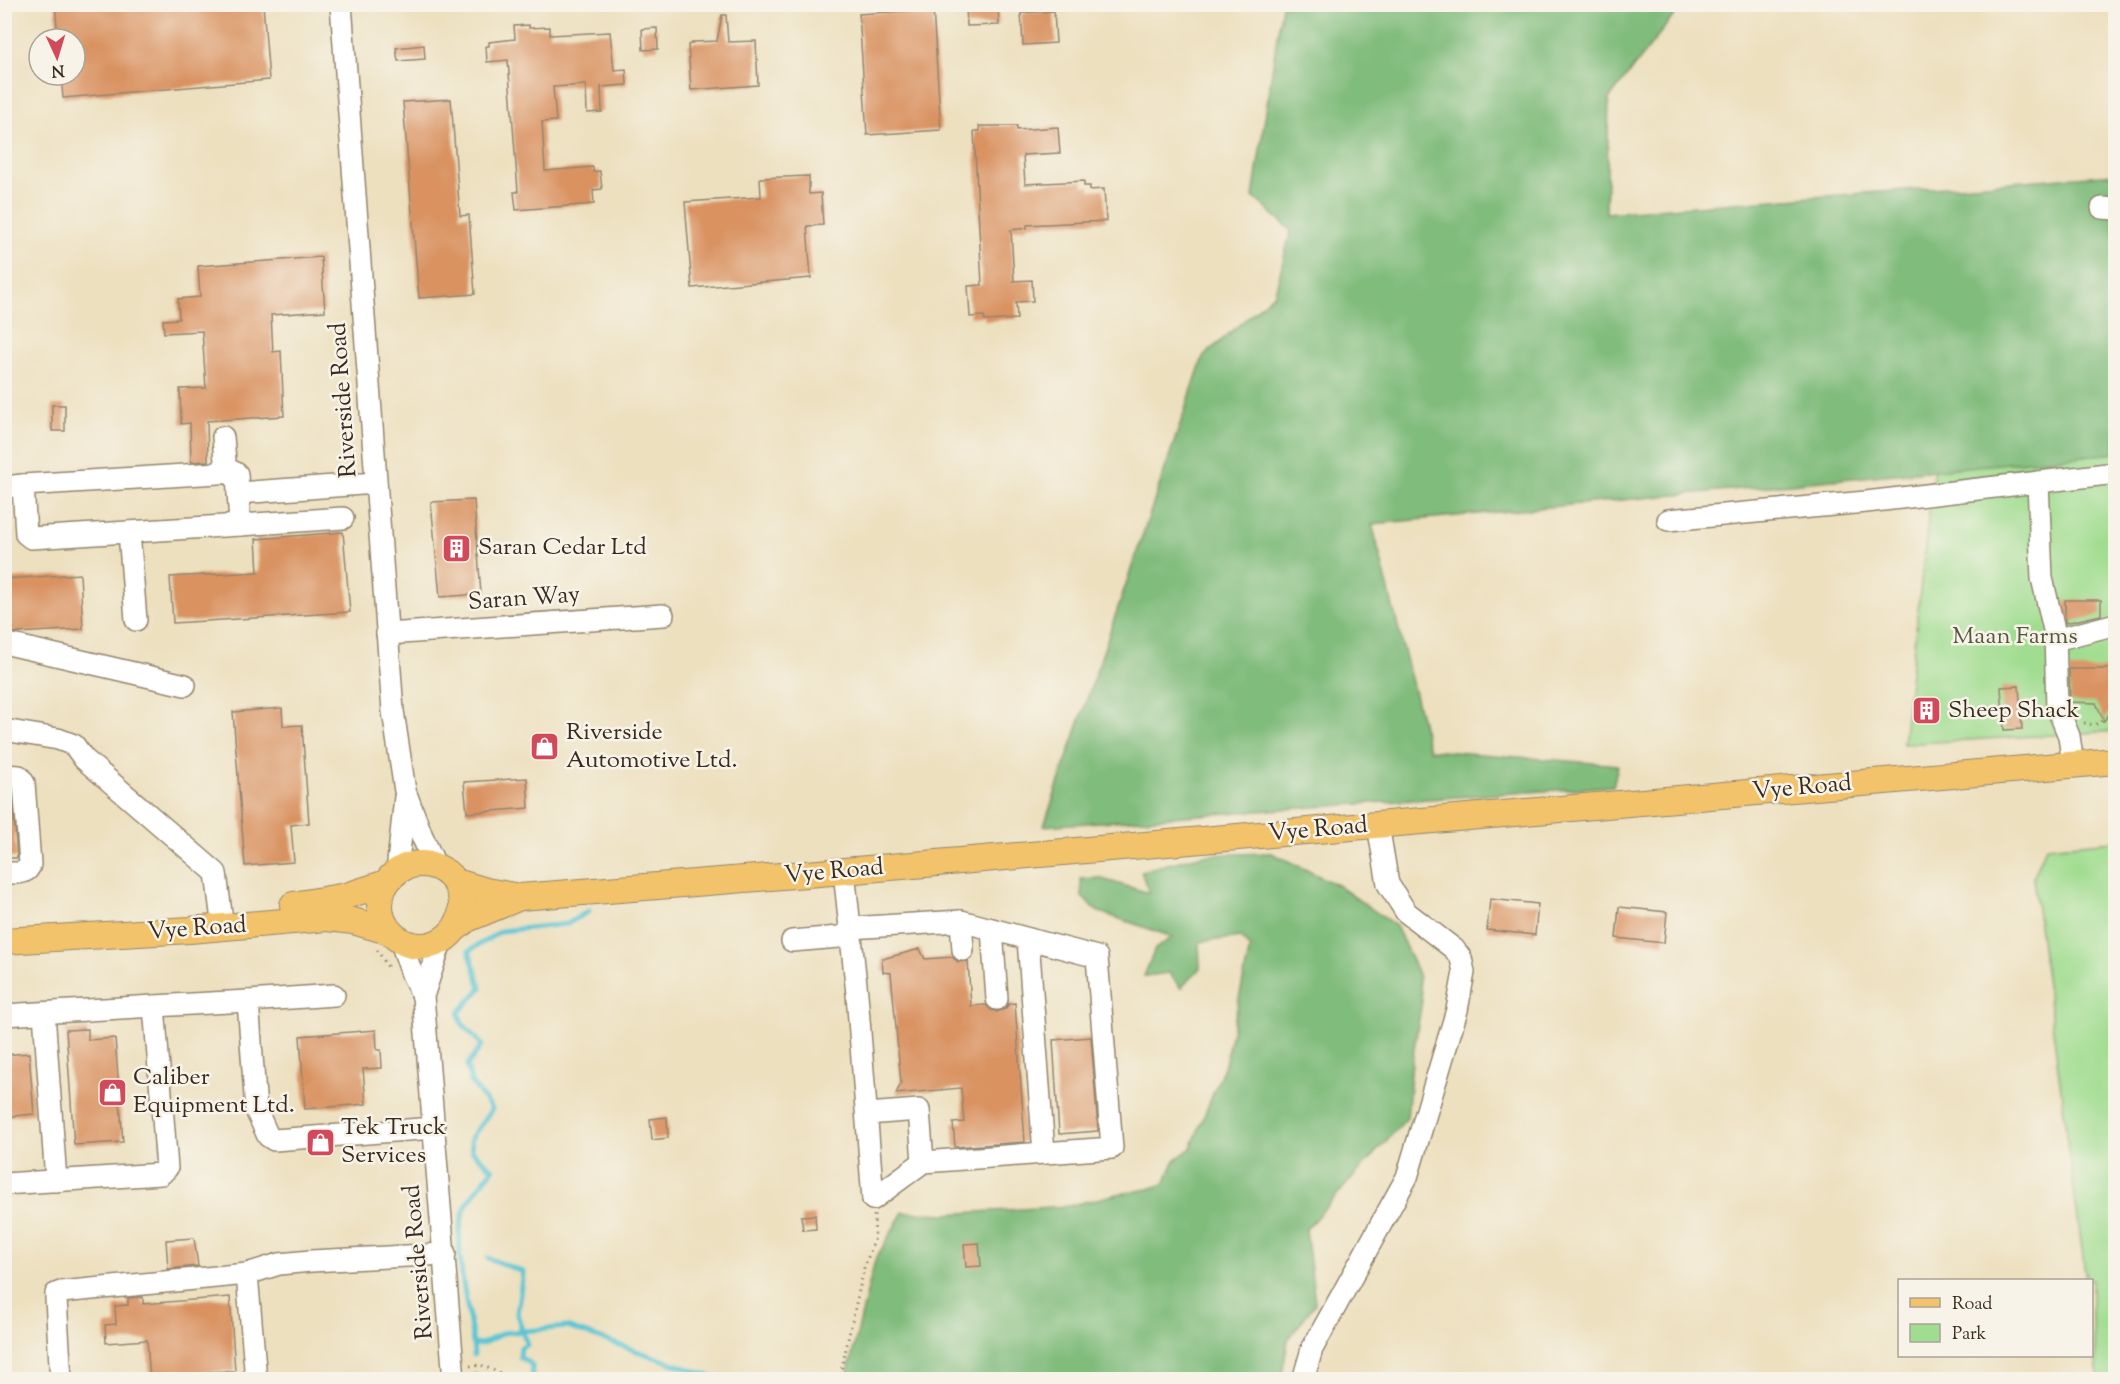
<svg xmlns="http://www.w3.org/2000/svg" width="2120" height="1384" viewBox="0 0 2120 1384" font-family="'Sorts Mill Goudy',serif">
  <rect width="100%" height="100%" fill="#f7f3e8"/>
  <filter id="ink" filterUnits="userSpaceOnUse"><feTurbulence type="fractalNoise" baseFrequency=".0167" numOctaves="2"/><feDisplacementMap in="SourceGraphic" scale="12" xChannelSelector="R" yChannelSelector="G"/><feConvolveMatrix kernelMatrix="1 2 1 2 8 2 1 2 1" color-interpolation-filters="sRGB"/></filter>
  <filter id="wash" filterUnits="userSpaceOnUse"><feTurbulence type="fractalNoise" baseFrequency=".008" numOctaves="4" result="noise"/><feDisplacementMap in="SourceGraphic" scale="24" xChannelSelector="R" yChannelSelector="G"/><feGaussianBlur stdDeviation="1.35" result="paint"/><feColorMatrix in="noise" values="0 0 0 0 0 0 0 0 0 0 0 0 0 0 0 0 0 1.4 0 .05"/><feComposite in="paint" operator="in"/></filter>
  <g filter="url(#wash)">
    <rect width="100%" height="100%" fill="#ede0bf"/>
    <g fill="#a1dd91" stroke="#6e8458" stroke-width="1.5">
      <path d="M2115,305V731L1903,744L1950,324Z"/>
      <path d="M2115,841L2116,1379L2099,1380L2092,1321V1280H2086L2033,878L2046,847Z"/>
    </g>
    <g fill="#80bc7b" stroke="#5e734c" stroke-width="1.5">
      <path d="M1282,5H1682L1609,99L1606,213L2115,174V453L1372,524L1429,750L1618,765L1613,786L1044,826L1203,357L1275,293L1291,230L1253,197Z"/>
      <path d="M1272,853L1337,885L1396,926L1418,974L1422,1000L1412,1062L1407,1118L1306,1229L1315,1303L1288,1340L1281,1379L846,1380L875,1260L903,1212L946,1214L1068,1206L1118,1194L1149,1189L1164,1184L1175,1160L1191,1148L1225,1064L1250,948L1241,937L1199,942L1200,968L1181,988L1169,973L1144,976L1155,949L1173,937L1097,911L1082,897L1081,879L1099,878L1149,893L1141,871L1203,855Z"/>
    </g>
    <g fill="none" stroke-linecap="round" stroke-linejoin="round">
      <g stroke="#5ac5d3" stroke-width="5">
        <path d="M488,1258L523,1272L517,1314L527,1345L521,1347L520,1357L532,1365V1380"/>
        <path d="M473,1345L484,1343L503,1333L567,1327L721,1380"/>
        <path d="M474,1355C472,1314 450,1250 464,1211C469,1196 484,1182 493,1169L472,1151L471,1138L492,1109L471,1082L467,1065L482,1045L461,1022L459,1012L481,988L469,951L501,931L567,924L589,911"/>
        <path d="M475,1380V1375"/>
      </g>
    </g>
    <g id="blocks">
      <g fill="#d99261">
        <path d="M55,4H263L269,80L63,98L61,75H75V39H58Z"/>
        <path d="M990,4H998L999,25L967,26L966,6Z"/>
        <path d="M933,9L941,130L867,135L859,14Z"/>
        <path d="M1054,11L1056,43L1023,45L1021,13Z"/>
        <path d="M722,15H726L728,42L756,41L758,85L691,90L688,45L694,42L717,41Z"/>
        <path d="M529,25V28L550,27V35L610,32L614,70L626,69L627,85L601,87L602,112L587,113L586,85L553,87L556,121L542,122L545,171L593,167V172L600,171L602,189L593,190L594,204L516,210L514,192H518L508,60L487,62L486,46H489V42L515,39L514,26Z"/>
        <path d="M657,28L658,49L643,50L642,29Z"/>
        <path d="M424,45L425,59L398,61L396,48Z"/>
        <path d="M451,99L460,216L469,215L475,294L419,298L403,102Z"/>
        <path d="M979,126H1017V130L1058,127L1060,153L1023,155L1025,184L1084,181V186H1090V190L1104,189L1106,221L1027,225V228L1011,230L1014,281L1032,280L1033,301L1016,302L1017,319L985,321L984,316L970,317L968,286L982,285L974,131H980Z"/>
        <path d="M809,176V194L821,193L823,225L807,226L811,278L692,288L685,202L761,197L760,178Z"/>
        <path d="M321,257L325,311L271,315L273,352L281,351L284,416L207,421L208,461L191,462L190,423L181,424L180,389L206,388L202,331L164,333L163,320L179,319L178,299L200,297L198,266Z"/>
        <rect x="52" y="405" width="13" height="26"/>
        <path d="M474,500L481,594L440,597L431,502Z"/>
        <path d="M343,532L350,612L173,623L170,577L258,572L256,539Z"/>
        <path d="M80,574L83,629L17,633L4,631V579Z"/>
        <path d="M2065,600H2101V615L2065,623Z"/>
        <path d="M2069,669H2115V706L2104,721L2096,703L2070,702Z"/>
        <path d="M2019,686L2022,729L2004,730L2001,687Z"/>
        <path d="M282,708L283,726L302,725L309,823L291,825L294,862L245,866L233,712Z"/>
        <path d="M527,778L529,808L467,813L464,782Z"/>
        <path d="M4,791H12L17,858H4Z"/>
        <path d="M1490,899L1538,904L1535,935L1487,930Z"/>
        <path d="M1619,907L1667,912L1664,943L1616,938Z"/>
        <path d="M920,949L925,959L952,957L958,962L968,961L971,1006L986,1005L991,1010L997,1012L1005,1009L1009,1004L1015,1003L1025,1142L955,1147L953,1123L964,1122L961,1088L896,1094L901,1083L891,973L883,972L882,959Z"/>
        <path d="M88,1029V1040L115,1038L123,1142L74,1145L66,1030Z"/>
        <path d="M376,1030L377,1050H381L382,1068L363,1069L366,1104L305,1109L300,1036Z"/>
        <path d="M1091,1037L1098,1131L1059,1134L1053,1040Z"/>
        <path d="M29,1053L34,1114L4,1117V1055Z"/>
        <path d="M667,1117L668,1138L652,1140L650,1119Z"/>
        <path d="M815,1215L816,1229L803,1230L801,1216Z"/>
        <path d="M194,1238L198,1266L168,1269L166,1240Z"/>
        <path d="M979,1243L981,1266L966,1267L964,1244Z"/>
        <path d="M143,1297V1304L230,1297L235,1371L208,1372L209,1380H150L147,1340L106,1343L105,1325L116,1324L115,1306L128,1305V1298Z"/>
      </g>
    </g>
  </g>
  <g filter="url(#ink)">
    <use href="#blocks" fill-opacity="0" stroke="#94856e" stroke-width="1.5"/>
    <g fill="none" stroke-linecap="round" stroke-linejoin="round">
      <defs>
        <g id="minor">
          <path d="M341,4L393,711L405,791L422,836L436,867"/>
          <path d="M2102,208L2116,209"/>
          <path d="M223,437L226,473"/>
          <path d="M234,472L237,474L240,525L31,538L26,534L23,485Z"/>
          <path d="M2038,482L2042,578L2055,634L2057,707L2069,736L2073,765"/>
          <path d="M4,487L23,485"/>
          <path d="M238,493L376,483"/>
          <path d="M1668,520L1866,502L2116,473"/>
          <path d="M240,525L343,518"/>
          <path d="M129,532L136,620"/>
          <path d="M387,634L663,615"/>
          <path d="M2055,640L2116,624"/>
          <path d="M4,643L185,685"/>
          <path d="M4,730L58,739L74,745L84,759L216,873L221,913"/>
          <path d="M4,775L19,776L24,783L30,864C28,875 14,873 4,873"/>
          <path d="M844,871L857,994L873,1199"/>
          <path d="M397,872L405,797"/>
          <path d="M961,921L963,950"/>
          <path d="M850,928L961,921L1097,957L1112,1148L923,1162L873,1199"/>
          <path d="M992,929L997,999"/>
          <path d="M1028,939L1044,1153"/>
          <path d="M792,941L851,936"/>
          <path d="M401,942L412,974L423,996"/>
          <path d="M441,942L423,996L454,1380"/>
          <path d="M334,995L248,1001L256,1110L268,1136L274,1140L434,1128"/>
          <path d="M154,1006L248,1001"/>
          <path d="M44,1013L56,1181"/>
          <path d="M4,1015L154,1006L167,1168L161,1174L4,1184"/>
          <path d="M867,1114L919,1110L923,1162"/>
          <path d="M247,1274L256,1380"/>
          <path d="M61,1380L56,1299V1294L61,1292L247,1274L279,1264L311,1261L445,1254"/>
          <path d="M1303,1380L1312,1349L1407,1177L1457,1010L1464,972L1461,958L1454,949L1406,912L1388,884L1378,825"/>
        </g>
        <g id="major">
          <circle cx="421" cy="905" r="41"/>
          <path d="M456,882L486,891L520,897L844,871L2116,761"/>
          <path d="M293,905L346,896L386,883"/>
          <path d="M456,928L467,919L520,897"/>
          <path d="M4,941L190,930L327,918L353,921L388,931"/>
        </g>
      </defs>
      <use href="#minor" stroke="#94856e" stroke-width="24"/>
      <use href="#major" stroke="#94856e" stroke-width="28"/>
      <g stroke="#94856e" stroke-width="3" stroke-dasharray="1.5 4.5" stroke-linecap="butt">
        <path d="M2084,723L2094,725L2101,722L2104,716"/>
        <path d="M377,950L388,967"/>
        <path d="M470,1366L481,1365L516,1380"/>
        <path d="M839,1380L864,1268L875,1238L874,1215"/>
      </g>
      <use href="#minor" stroke="#fff" stroke-width="21"/>
      <use href="#major" stroke="#f2c36a" stroke-width="26"/>
    </g>
  </g>
  <defs>
    <symbol id="building-square" viewBox="-11 -11 22 22"><rect x="-9" y="-9" width="18" height="18" rx="4" fill="#d1495b" stroke="#f7f3e8"/><path d="M-4-6H4V6H1V3H-1V6H-4ZM-2.5-4.3h1.7v1.8h-1.7ZM.8-4.3h1.7v1.8H.8ZM-2.5-1h1.7V.8h-1.7ZM.8-1h1.7V.8H.8Z" fill="#fff"/></symbol>
    <symbol id="shop-square" viewBox="-11 -11 22 22"><rect x="-9" y="-9" width="18" height="18" rx="4" fill="#d1495b" stroke="#f7f3e8"/><path d="M-5-2.5h2.3a2.7 3.5 0 0 1 5.4 0H5L5.5 6h-11ZM-1.5-2.5h3a1.5 2.3 0 0 0-3 0Z" fill="#fff"/></symbol>
  </defs>
  <g fill-rule="evenodd">
    <use href="#building-square" x="440" y="532" width="33" height="33"/>
    <use href="#building-square" x="1910" y="694" width="33" height="33"/>
    <use href="#shop-square" x="528" y="730" width="33" height="33"/>
    <use href="#shop-square" x="96" y="1076" width="33" height="33"/>
    <use href="#shop-square" x="304" y="1126" width="33" height="33"/>
  </g>
  <g text-anchor="middle" dominant-baseline="central" stroke-width="5" stroke-linejoin="round" paint-order="stroke">
    <g font-size="24" fill="#3b2a1e" stroke="#f7f3e8">
      <text transform="translate(344 400) rotate(-94)">Riverside Road</text>
      <text transform="translate(524 599) rotate(-4)">Saran Way</text>
      <text transform="translate(1802 788) rotate(-5)">Vye Road</text>
      <text transform="translate(1318 830) rotate(-5)">Vye Road</text>
      <text transform="translate(834 872) rotate(-5)">Vye Road</text>
      <text transform="translate(197 929) rotate(-4)">Vye Road</text>
      <text transform="translate(419 1262) rotate(-95)">Riverside Road</text>
    </g>
    <g font-size="24" fill="#3b2a1e" stroke="#f7f3e8" text-anchor="start">
      <text x="478" y="548">Saran Cedar Ltd</text>
      <text x="1948" y="711">Sheep Shack</text>
      <text x="566" y="733">Riverside<tspan x="566" dy="28">Automotive Ltd.</tspan></text>
      <text x="133" y="1078">Caliber<tspan x="133" dy="28">Equipment Ltd.</tspan></text>
      <text x="341" y="1128">Tek Truck<tspan x="341" dy="28">Services</tspan></text>
    </g>
    <g font-size="24" fill="#54573b" stroke="#f7f3e8">
      <text x="2015" y="637">Maan Farms</text>
    </g>
  </g>
  <rect width="2120" height="1384" fill="none" stroke="#f7f3e8" stroke-width="24"/>
  <rect x="1898" y="1279" width="195" height="78" fill="#f7f3e8" stroke="#aca397" stroke-width="1.5"/>
  <rect x="1910" y="1298" width="30" height="9" fill="#f2c36a" stroke="#aca397" stroke-width="1.5"/>
  <text x="1952" y="1309" font-size="18" fill="#3b2a1e">Road</text>
  <rect x="1910" y="1324" width="30" height="18" fill="#a1dd91" stroke="#aca397" stroke-width="1.5"/>
  <text x="1952" y="1339" font-size="18" fill="#3b2a1e">Park</text>
  <g transform="translate(57 57) rotate(176)"><circle r="28" fill="#f7f3e8" stroke="#aca397" stroke-width="1.5"/>
  <path d="M0-4.5L10 22L0 15L-10 22Z" fill="#d1495b"/>
  <text y="-9" font-size="16" font-weight="bold" text-anchor="middle" fill="#3b2a1e">N</text>
  </g>
</svg>
